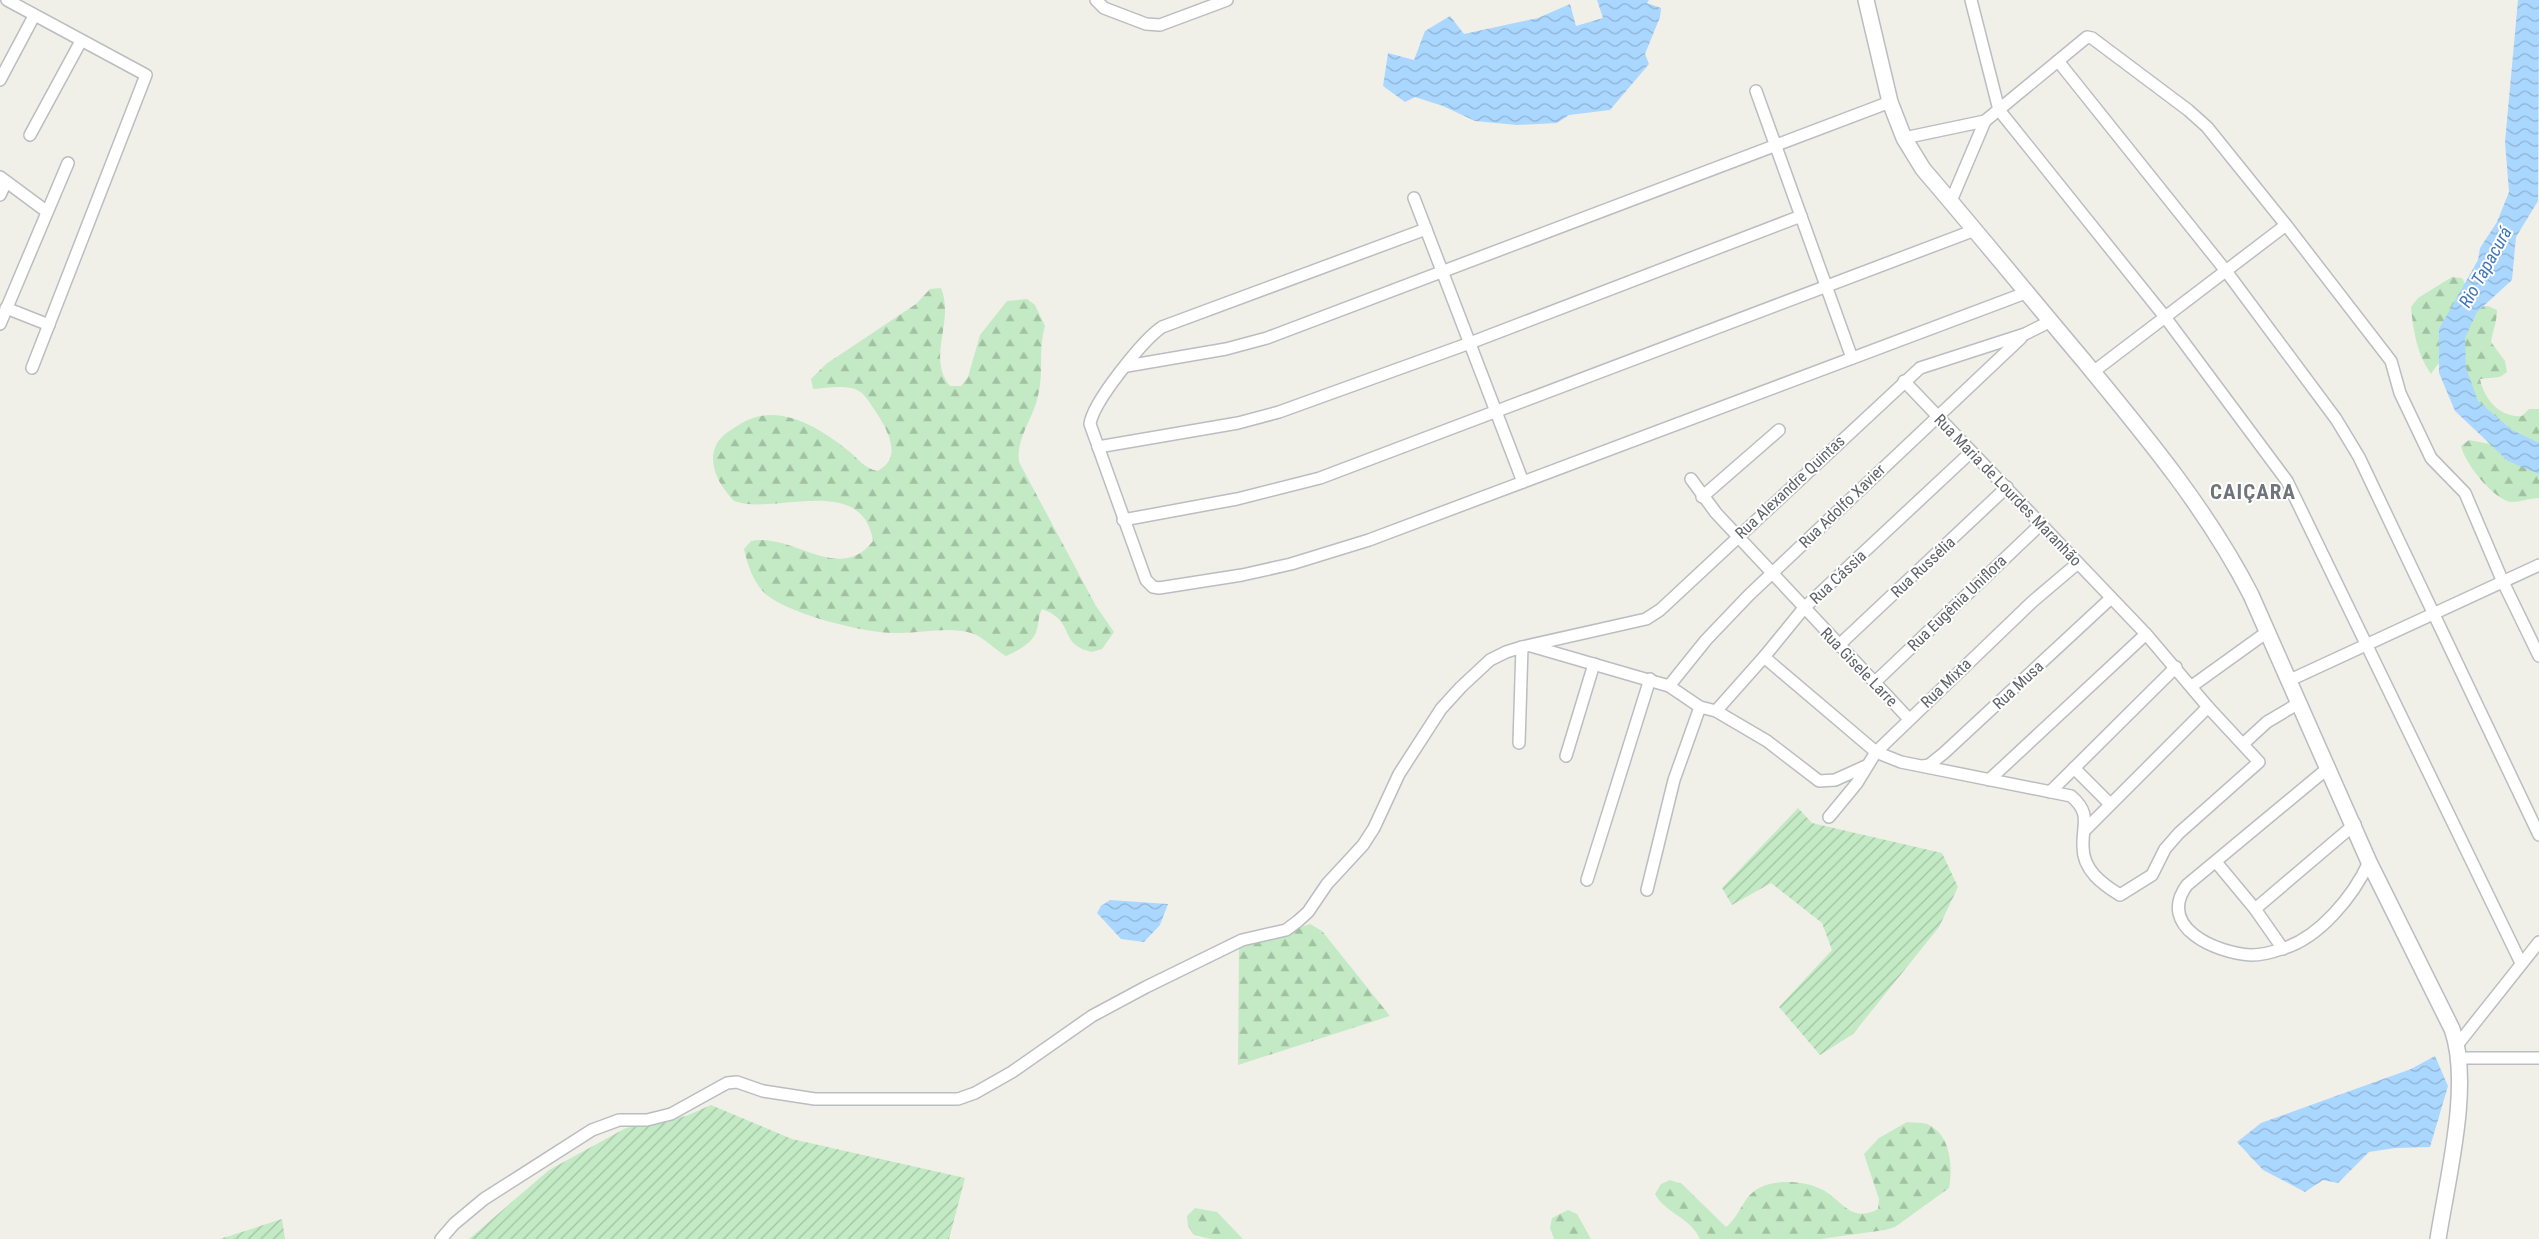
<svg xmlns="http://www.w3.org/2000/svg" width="2539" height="1239" viewBox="0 0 2539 1239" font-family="'Roboto Condensed',sans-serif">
  <defs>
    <pattern id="forest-firs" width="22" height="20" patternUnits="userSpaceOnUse" patternTransform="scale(1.25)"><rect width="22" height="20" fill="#c3eac4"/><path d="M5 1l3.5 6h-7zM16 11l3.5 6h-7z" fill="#a2c1a3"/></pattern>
    <pattern id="garden-furrows" width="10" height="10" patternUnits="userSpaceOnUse" patternTransform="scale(1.25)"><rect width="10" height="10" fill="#c3eac4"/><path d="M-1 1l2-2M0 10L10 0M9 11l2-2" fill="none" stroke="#a2c1a3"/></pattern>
    <pattern id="water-waves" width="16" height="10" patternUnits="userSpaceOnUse" patternTransform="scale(1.25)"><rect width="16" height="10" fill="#aad7ff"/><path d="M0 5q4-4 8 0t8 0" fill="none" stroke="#8eb2d2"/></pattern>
  </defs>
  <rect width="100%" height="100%" fill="#f1f0e8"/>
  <g fill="url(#forest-firs)">
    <path d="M2452,277L2462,278L2477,307L2488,306L2497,310C2497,321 2493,330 2491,342L2505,361L2507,372L2500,377L2480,379C2484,399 2500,418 2522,416L2529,409H2539V448L2504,436L2445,360L2437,365L2431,374C2417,355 2413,330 2411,307L2418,298Z"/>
    <path d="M941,288C955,322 926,357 950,386H961L968,377L980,335L1007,301L1027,299L1035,305L1045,326C1038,349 1044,373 1038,396C1033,419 1016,438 1019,462L1096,606L1114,632L1102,649L1092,652C1057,644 1077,622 1042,609C1038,617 1039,622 1037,629C1034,643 1017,651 1006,656C994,649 984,637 971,633C946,626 920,634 895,633C864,633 793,615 768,596C754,585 748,566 744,549L751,541C792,532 840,585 873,541C862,472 774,516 734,501C723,489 713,475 713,458C714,441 724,434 737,426C775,399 819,427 850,452C859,460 865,468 877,471C905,458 886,427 874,409C869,402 864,392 855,389C842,385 826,388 813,389L811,379L826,364L916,304L930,289Z"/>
    <path d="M2469,440L2490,444L2539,470V498C2530,498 2521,502 2512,502C2494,501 2464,462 2461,446Z"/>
    <path d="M1310,924L1322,931L1390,1016L1238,1065L1239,948Z"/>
    <path d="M1907,1122C1913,1123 1921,1122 1927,1124C1951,1134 1953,1167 1949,1188L1895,1227L1885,1230L1821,1239H1700C1691,1218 1665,1213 1655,1194L1661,1184L1670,1180L1682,1184L1726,1227C1741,1215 1742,1196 1761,1187C1777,1179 1805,1181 1821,1189C1842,1199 1850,1224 1878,1209L1879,1199L1864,1154L1879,1138Z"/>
    <path d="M1195,1208L1217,1212L1243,1239H1211L1194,1235L1188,1226L1187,1216Z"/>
    <path d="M1568,1210L1577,1214L1591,1239H1554L1550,1228L1552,1218Z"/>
  </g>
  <g fill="url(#garden-furrows)">
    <path d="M1798,808L1812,823L1942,853L1958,887L1939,927L1853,1034L1820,1055L1779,1007L1832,950L1822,923L1771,883L1732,905L1722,888Z"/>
    <path d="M711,1105L792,1139L965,1178L949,1239H469L549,1170L626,1128L686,1116Z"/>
    <path d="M282,1219L285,1239H220Z"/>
  </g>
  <g fill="url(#water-waves)">
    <path d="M1597,0H1649L1647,3L1661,8L1660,17L1645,54L1649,64L1610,110L1569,115L1557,123L1517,125L1475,121L1443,106L1415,97L1405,102L1383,86L1388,53L1414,60L1425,31L1450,16L1464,34L1538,18L1570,4L1576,26L1603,18Z"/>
    <path d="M2518,0H2539L2538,201L2516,237L2512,280L2477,312L2465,338L2466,368L2478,401L2512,430L2539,443V474L2508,461L2455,411L2439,373V329L2478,260L2480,248L2497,222L2509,192L2505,142Z"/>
    <path d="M1110,900L1168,904L1160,925L1144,942L1121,939L1097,913L1101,906Z"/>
    <path d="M2435,1056L2448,1086L2430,1147L2395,1148L2369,1152L2338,1183L2323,1180L2305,1192L2263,1170L2237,1142L2261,1123L2411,1069Z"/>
  </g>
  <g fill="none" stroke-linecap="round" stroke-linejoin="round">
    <defs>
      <g id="street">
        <path d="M7,0L146,75L32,368"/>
        <path d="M1096,0L1104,8L1146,24L1160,25L1227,0"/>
        <path d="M1971,0L1999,110L2165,317L2287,481L2521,963"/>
        <path d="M2058,61L2226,271L2336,419L2359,457L2539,835"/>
        <path d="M0,80L34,16"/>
        <path d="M1756,91L1852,358"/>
        <path d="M30,135L81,41"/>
        <path d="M1904,138L1985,121"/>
        <path d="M0,177L46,211"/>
        <path d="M0,195L6,182"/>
        <path d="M1414,198L1523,482"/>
        <path d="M1951,201L1985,121L2087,37L2092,38L2188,110L2207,127L2286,225L2391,361L2400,393L2431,458L2465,493L2503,582L2539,656"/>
        <path d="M1426,229L1162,327C1143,340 1093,402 1090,424L1146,580L1153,587L1159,588L1242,575L1291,564L1369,540L2028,292"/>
        <path d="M6,308L49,325"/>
        <path d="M0,324L68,163"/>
        <path d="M1127,366L1226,349L1267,338L1890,102"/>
        <path d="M2093,372L2286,225"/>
        <path d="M1098,447L1238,423L1279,412L1470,343L1801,216"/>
        <path d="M1691,479L1716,513L1909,719"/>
        <path d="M1702,497L1779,430"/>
        <path d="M1123,520L1237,499L1320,478L1975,230"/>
        <path d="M1531,646L1669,686L1700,707L1716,711L1767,741L1819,781L1835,780L1866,766"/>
        <path d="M1838,646L2007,487"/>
        <path d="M1764,657L1876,752L1901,762L2071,796C2092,814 2082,824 2083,847C2083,870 2102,884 2120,895L2152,875L2165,849L2179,833L2259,762L2208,707L2146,634L1904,381"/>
        <path d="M2288,681L2539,565"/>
        <path d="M1874,683L2041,524"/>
        <path d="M1669,686L1706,640L1749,595L2021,338"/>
        <path d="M2192,686L2267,632"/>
        <path d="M1716,711L1764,657L1804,608L1971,452"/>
        <path d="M1519,743L1522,647"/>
        <path d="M2243,744L2267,722L2299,703"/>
        <path d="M1566,756L1594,664"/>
        <path d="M1923,766L1929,765L1944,753L2110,599"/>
        <path d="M2074,768L2110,804"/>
        <path d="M2328,768L2187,885C2156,927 2216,953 2251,955C2260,955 2273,952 2281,949C2319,939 2354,895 2369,862"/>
        <path d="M1989,780L2146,634"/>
        <path d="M2050,792L2176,667"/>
        <path d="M1829,817L1857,783L1876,752L2032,602L2078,563"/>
        <path d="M2086,829L2208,707"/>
        <path d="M2216,862L2255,909L2283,949"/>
        <path d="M1587,880L1650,679"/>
        <path d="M1647,890L1674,780L1700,707"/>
        <path d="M2255,909L2355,824"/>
        <path d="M2458,1044L2539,942"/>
        <path d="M2459,1058H2539"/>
        <path d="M441,1239L454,1224L484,1199L592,1130L619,1120H647L671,1114L727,1083L737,1082L763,1091L815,1099H958L975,1093L1012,1072L1092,1016L1146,987L1242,940L1286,930L1298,921L1308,912L1327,884L1363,845L1374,828L1399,774L1441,709L1461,687L1490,660L1506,652L1522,647L1646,619L1660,610L1920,368L2025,334L2051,321"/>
      </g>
      <path id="secondary" d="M1866,0L1890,102L1904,138L1923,169C1977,232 2030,297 2084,361C2145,435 2207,509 2251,595L2369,862L2452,1029C2472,1084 2447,1180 2438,1239"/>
    </defs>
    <use href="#street" stroke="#babdc1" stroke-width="14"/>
    <use href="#secondary" stroke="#b9bcc1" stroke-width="18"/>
    <use href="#street" stroke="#fff" stroke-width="11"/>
    <use href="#secondary" stroke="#fff" stroke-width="15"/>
  </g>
  <g text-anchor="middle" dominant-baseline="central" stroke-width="4" stroke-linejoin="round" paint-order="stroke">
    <g font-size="16" fill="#5f6368" stroke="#fff">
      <text transform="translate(1790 487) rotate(-43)">Rua Alexandre Quintas</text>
      <text transform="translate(2008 490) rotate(46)">Rua Maria de Lourdes Maranhão</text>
      <text transform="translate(1842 506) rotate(-44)">Rua Adolfo Xavier</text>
      <text transform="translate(1923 567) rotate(-43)">Rua Russélia</text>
      <text transform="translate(1838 577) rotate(-43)">Rua Cássia</text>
      <text transform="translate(1957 603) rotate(-44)">Rua Eugênia Uniflora</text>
      <text transform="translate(1859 667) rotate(46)">Rua Gisele Larre</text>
      <text transform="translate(1946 683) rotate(-44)">Rua Mixta</text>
      <text transform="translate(2018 685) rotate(-43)">Rua Musa</text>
    </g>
    <g font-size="18" font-style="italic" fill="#3f76b8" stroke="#fff">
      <text transform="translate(2485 267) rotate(-61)">Rio Tapacurá</text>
    </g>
    <g font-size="21" font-weight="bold" letter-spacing="1" fill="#6f757a" stroke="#fff">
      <text x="2253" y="492">CAIÇARA</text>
    </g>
  </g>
</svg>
